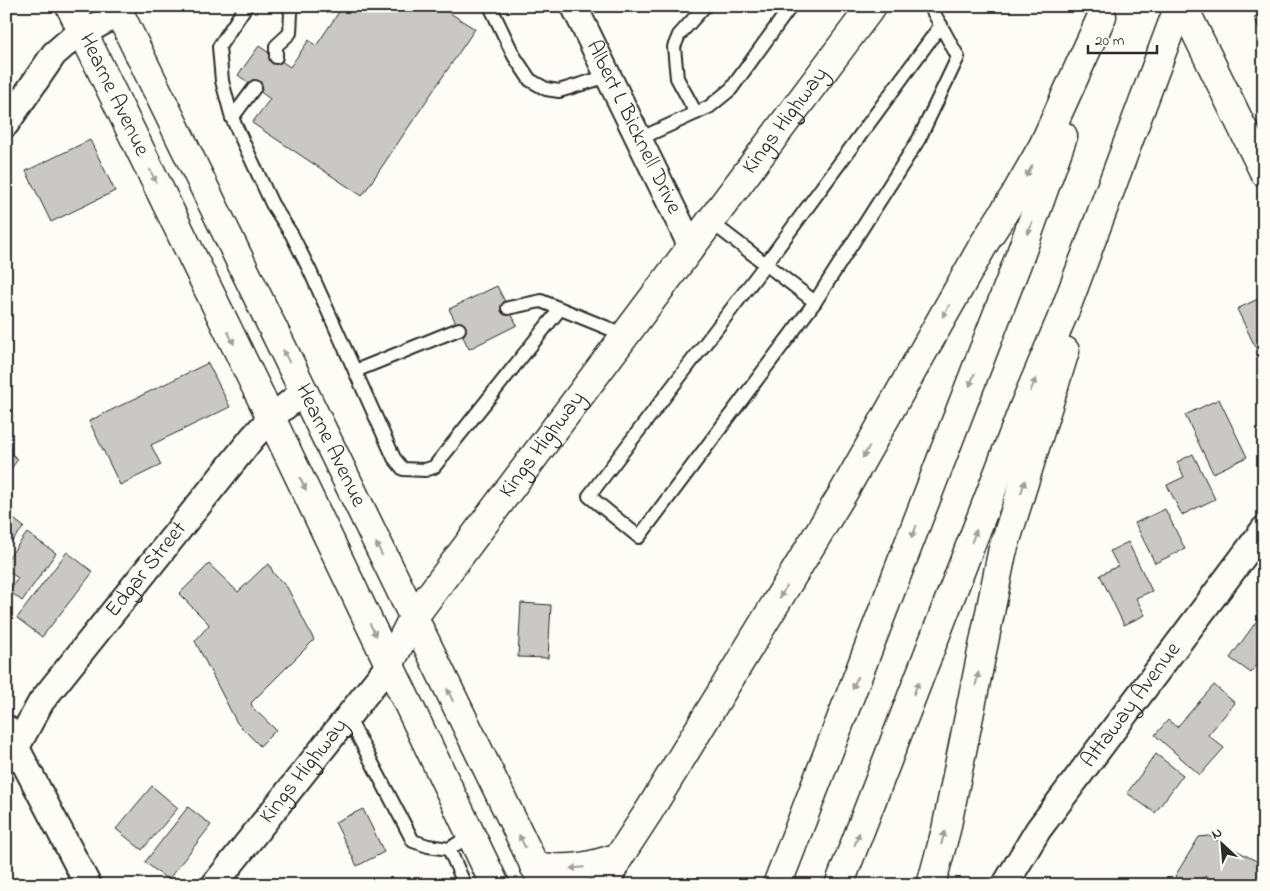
<svg xmlns="http://www.w3.org/2000/svg" width="1270" height="891" viewBox="0 0 1270 891" font-family="'Indie Flower',sans-serif">
  <rect width="100%" height="100%" fill="#fdfcf7"/>
  <filter id="ink" filterUnits="userSpaceOnUse"><feTurbulence type="fractalNoise" baseFrequency=".02" numOctaves="2"/><feDisplacementMap in="SourceGraphic" scale="10" xChannelSelector="R" yChannelSelector="G"/><feConvolveMatrix kernelMatrix="1 2 1 2 8 2 1 2 1" color-interpolation-filters="sRGB"/></filter>
  <g filter="url(#ink)">
    <g fill="#c9c8c4" stroke="#2b2b2b">
      <path d="M343,6H439L475,29L362,196L252,123L270,99L238,75L259,46L290,67L309,40L316,46Z"/>
      <path d="M1264,13V38L1254,17Z"/>
      <path d="M90,140L115,191L51,222L26,171Z"/>
      <path d="M497,286L517,325L469,349L449,309Z"/>
      <path d="M1264,296V365L1237,309Z"/>
      <path d="M208,363L230,407L151,445L161,465L120,485L89,421Z"/>
      <path d="M1219,399L1247,457L1213,473L1185,415Z"/>
      <path d="M6,450L18,459L6,476Z"/>
      <path d="M1193,454L1215,499L1182,515L1167,485L1184,477L1177,462Z"/>
      <path d="M1165,509L1185,549L1155,563L1135,523Z"/>
      <path d="M6,513L24,527L6,548Z"/>
      <path d="M27,533L56,553L22,601L9,591L18,578L6,570V561Z"/>
      <path d="M1128,542L1152,591L1136,598L1145,615L1124,625L1100,575L1118,566L1110,551Z"/>
      <path d="M67,552L93,572L42,637L17,618Z"/>
      <path d="M209,564L238,592L263,568L269,564L274,574L287,587L314,640L251,703L253,708L276,730L260,746L237,723L195,641L209,625L208,623L179,594Z"/>
      <path d="M521,603L551,605L548,658L518,657Z"/>
      <path d="M1264,611V656L1251,673L1230,658Z"/>
      <path d="M1214,685L1235,703L1208,735L1224,748L1200,775L1155,735L1168,720L1177,727Z"/>
      <path d="M1156,754L1183,775L1155,813L1127,793Z"/>
      <path d="M152,786L178,808L142,850L116,829Z"/>
      <path d="M188,807L211,825L168,880L145,862Z"/>
      <path d="M363,809L384,852L357,866L335,822Z"/>
      <path d="M1209,836L1264,865V885H1222L1206,876L1191,885H1186L1175,876L1199,837Z"/>
    </g>
    <g fill="none" stroke-linecap="round" stroke-linejoin="round">
      <defs>
        <g id="lane">
          <path d="M246,6L219,47L222,81L232,118L272,204L292,235L310,271L355,371"/>
          <path d="M490,6L514,56L530,80L546,89L559,91L608,76"/>
          <path d="M276,57V46L290,33L291,13L289,6"/>
          <path d="M696,113L677,78L674,47L679,35L705,6"/>
          <path d="M232,118L255,87"/>
          <path d="M639,139L709,107L731,89L791,6"/>
          <path d="M711,222L815,302L919,139L958,57L930,6"/>
          <path d="M815,302L639,537L589,496L765,265L941,25"/>
          <path d="M508,308L541,301L625,335"/>
          <path d="M459,329L355,371L394,458L403,469L425,470L434,467L560,309"/>
          <path d="M348,717L413,841L428,846L449,849L471,835"/>
          <path d="M449,849L465,885"/>
        </g>
        <g id="street">
          <path id="s1" d="M574,6L692,248"/>
          <path d="M6,124L54,54L69,41L119,13"/>
          <path d="M6,728L88,885"/>
          <path id="s2" d="M6,761L16,748L41,702L253,437L271,418L303,392"/>
          <path id="s3" d="M214,885L389,665"/>
          <path id="s4" d="M1005,885L1038,830L1264,529"/>
        </g>
        <g id="secondary">
          <path d="M1183,6L1264,172"/>
          <path id="s5" d="M389,665L413,618L872,6"/>
        </g>
        <g id="primary">
          <path id="s6" d="M70,6L271,418L495,885"/>
          <path id="s7" d="M116,6L544,885"/>
        </g>
        <g id="highway">
          <path d="M534,866C569,871 586,868 619,857"/>
          <path d="M604,885L619,857L649,811L843,493L985,242L1015,195L1043,146L1102,16"/>
          <path d="M777,885L1021,253L1063,136"/>
          <path d="M839,885L1025,404L1066,308L1179,6"/>
          <path d="M931,885L946,830L1002,553L1065,351"/>
        </g>
      </defs>
      <use href="#lane" stroke="#2b2b2b" stroke-width="16"/>
      <use href="#street" stroke="#2b2b2b" stroke-width="29"/>
      <use href="#secondary" stroke="#2b2b2b" stroke-width="31"/>
      <use href="#primary" stroke="#2b2b2b" stroke-width="31"/>
      <use href="#highway" stroke="#2b2b2b" stroke-width="31"/>
      <use href="#lane" stroke="#fdfcf7" stroke-width="12"/>
      <use href="#street" stroke="#fdfcf7" stroke-width="25"/>
      <use href="#secondary" stroke="#fdfcf7" stroke-width="28"/>
      <use href="#primary" stroke="#fdfcf7" stroke-width="28"/>
      <use href="#highway" stroke="#fdfcf7" stroke-width="28"/>
    </g>
    <defs><path id="oneway-solid" d="M-6-.8H1V-3.2L6.5 0L1 3.2V.8H-6Z" transform="scale(1.25)"/></defs>
    <g fill="#9e9e9b">
      <use href="#oneway-solid" transform="translate(1029 171) rotate(120)"/>
      <use href="#oneway-solid" transform="translate(153 176) rotate(64)"/>
      <use href="#oneway-solid" transform="translate(1030 228) rotate(110)"/>
      <use href="#oneway-solid" transform="translate(946 311) rotate(120)"/>
      <use href="#oneway-solid" transform="translate(231 338) rotate(64)"/>
      <use href="#oneway-solid" transform="translate(286 356) rotate(-116)"/>
      <use href="#oneway-solid" transform="translate(972 380) rotate(111)"/>
      <use href="#oneway-solid" transform="translate(1033 385) rotate(-67)"/>
      <use href="#oneway-solid" transform="translate(866 452) rotate(120)"/>
      <use href="#oneway-solid" transform="translate(303 484) rotate(64)"/>
      <use href="#oneway-solid" transform="translate(1023 487) rotate(-73)"/>
      <use href="#oneway-solid" transform="translate(914 532) rotate(111)"/>
      <use href="#oneway-solid" transform="translate(974 536) rotate(-69)"/>
      <use href="#oneway-solid" transform="translate(379 549) rotate(-116)"/>
      <use href="#oneway-solid" transform="translate(783 592) rotate(121)"/>
      <use href="#oneway-solid" transform="translate(373 630) rotate(64)"/>
      <use href="#oneway-solid" transform="translate(977 679) rotate(-78)"/>
      <use href="#oneway-solid" transform="translate(855 683) rotate(111)"/>
      <use href="#oneway-solid" transform="translate(916 688) rotate(-69)"/>
      <use href="#oneway-solid" transform="translate(450 695) rotate(-116)"/>
      <use href="#oneway-solid" transform="translate(943 838) rotate(-75)"/>
      <use href="#oneway-solid" transform="translate(857 839) rotate(-69)"/>
      <use href="#oneway-solid" transform="translate(522 841) rotate(-116)"/>
      <use href="#oneway-solid" transform="translate(577 868) rotate(175)"/>
    </g>
  </g>
  <g text-anchor="middle" dominant-baseline="central" stroke-width="4" stroke-linejoin="round" paint-order="stroke">
    <g font-size="22" fill="#2b2b2b" stroke="#fdfcf7">
      <text stroke="none"><textPath href="#s6" startOffset="99">Hearne Avenue</textPath></text>
      <text stroke="none"><textPath href="#s5" startOffset="674">Kings Highway</textPath></text>
      <text stroke="none"><textPath href="#s1" startOffset="135">Albert L Bicknell Drive</textPath></text>
      <text stroke="none"><textPath href="#s5" startOffset="269">Kings Highway</textPath></text>
      <text stroke="none"><textPath href="#s7" startOffset="489">Hearne Avenue</textPath></text>
      <text stroke="none"><textPath href="#s2" startOffset="238">Edgar Street</textPath></text>
      <text stroke="none"><textPath href="#s4" startOffset="220">Attaway Avenue</textPath></text>
      <text stroke="none"><textPath href="#s3" startOffset="145">Kings Highway</textPath></text>
    </g>
  </g>
  <rect width="1270" height="891" fill="none" stroke="#fdfcf7" stroke-width="25"/>
  <rect x="12" y="12" width="1245" height="866" fill="none" stroke="#2b2b2b" stroke-width="2" filter="url(#ink)"/>
  <g transform="translate(1222 844) rotate(334)" stroke="#fdfcf7" stroke-width="4" paint-order="stroke">
  <path d="M0-4L9 19L0 12L-9 19Z" fill="#2b2b2b"/>
  <text y="-8" font-size="14" font-weight="bold" text-anchor="middle" fill="#2b2b2b">N</text>
  </g>
  <path d="M1088 45v8h69v-8" fill="none" stroke="#2b2b2b" stroke-width="2.5"/>
  <text x="1095" y="45" font-size="15" fill="#2b2b2b" stroke="#fdfcf7" stroke-width="4" paint-order="stroke">20 m</text>
</svg>
